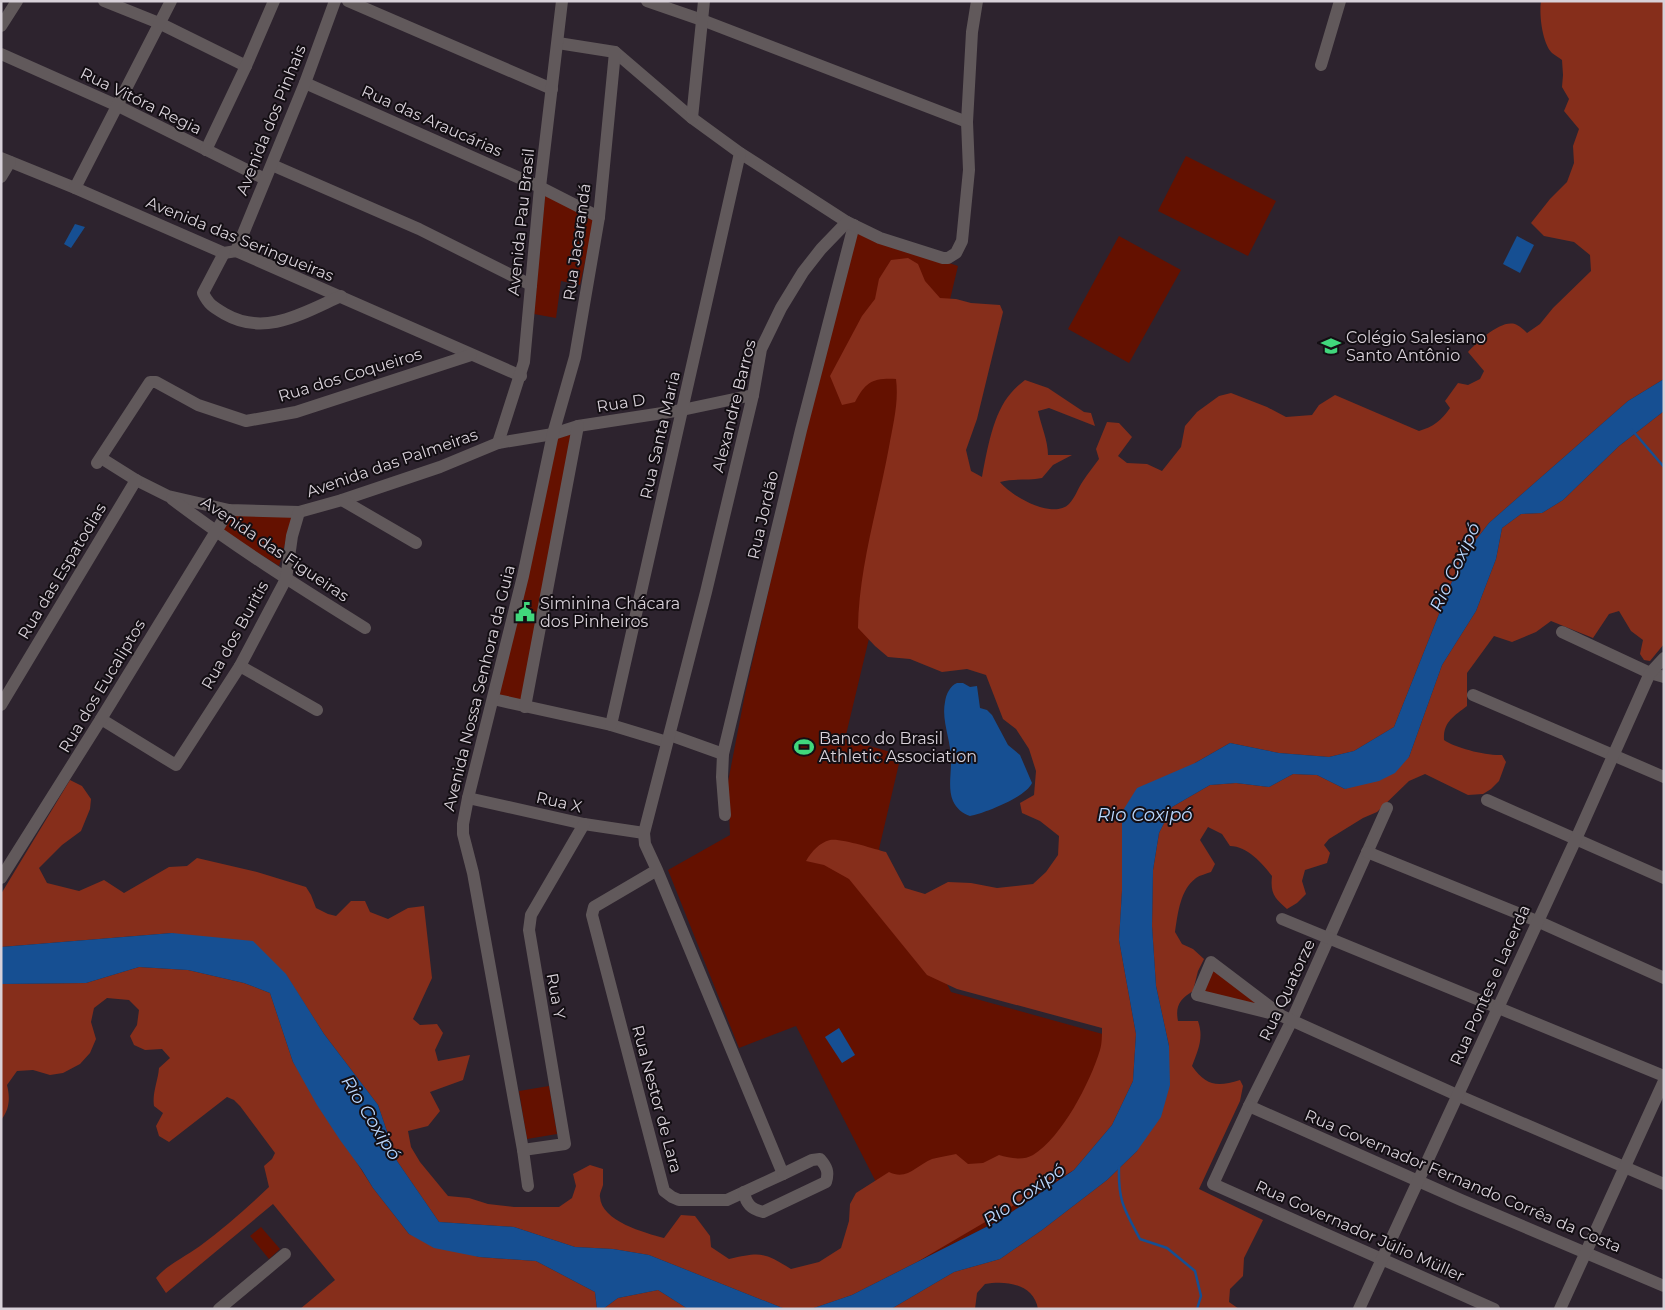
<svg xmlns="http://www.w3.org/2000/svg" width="1665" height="1310" viewBox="0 0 1665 1310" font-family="Montserrat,sans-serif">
  <rect width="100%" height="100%" fill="#2d232e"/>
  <g fill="#641100">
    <path d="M1186,156L1276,201L1248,256L1158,211Z"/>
    <path d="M545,194L594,221L580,285L561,281L556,318L534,314Z"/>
    <path d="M855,231L958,266L845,739L901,755L879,849L951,992L1135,1043L1112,1125L1071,1172L1000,1220L917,1262L796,1026L739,1048L668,870L730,835L728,782L745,694L813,394Z"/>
    <path d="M1119,236L1181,270L1129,363L1068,329Z"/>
    <path d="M573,431L522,700L497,696L556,436Z"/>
    <path d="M230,513L293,514L279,566L219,529Z"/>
    <path d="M1212,964L1275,1012L1199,994Z"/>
    <path d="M549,1086L557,1134L527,1139L519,1091Z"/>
    <path d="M261,1227L280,1249L269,1259L250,1236Z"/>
  </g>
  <g fill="#862e1b">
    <path d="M1541,1H1664V379L1628,401L1489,523L1461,559L1394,727L1354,751L1329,757L1279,753L1230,743L1195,763L1122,891L1119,940L1136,1034L1133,1081L1112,1125L1074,1170L917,1262L852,1295L811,1309H785L649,1255L613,1249L575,1247L514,1227L439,1222L397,1161L378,1105L324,1034L286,975L172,933L1,947V894L70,780L82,786L91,799L90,809L81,831L62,845L39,868L47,883L79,891L104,880L124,893L169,867L187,866L197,858L257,872L306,887L311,895L316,908L328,914L336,916L351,901H365L370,912L388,919L408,908L424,906L432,978L413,1019L420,1025L437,1024L443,1033L435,1050L438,1061L470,1055L463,1080L430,1092L440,1111L428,1126L408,1131L411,1147L420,1162L448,1196L469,1198L488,1204L514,1207H559L572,1198L576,1186L573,1174L590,1165L603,1169C603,1175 603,1180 603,1185C602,1189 599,1194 600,1197C601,1221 645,1233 664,1238L681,1215L695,1216L710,1236L711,1247L729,1259C761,1252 763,1252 791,1269L819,1262L841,1248L849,1221L850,1204L856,1193L889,1172C907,1181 917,1165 932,1159C939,1157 948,1156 956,1154L968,1164L983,1163L999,1155C1009,1158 1023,1161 1033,1155C1062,1137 1090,1083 1100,1050C1102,1044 1102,1035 1102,1028L957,989L927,975L849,879L824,865L806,861C812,851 819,843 830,840C841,838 874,849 886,852L905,888L925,894L948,882L971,883L997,888L1033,884L1046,872L1058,855L1059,836L1040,821L1022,813L1020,803L1034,795L1036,771L1029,749L1016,729L1003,719L986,675L967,669L942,672L910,659L888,657L875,646L858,628C859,567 878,507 889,447C893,424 899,402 896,379C872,378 866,382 855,402L842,405L830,376L862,316L875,299L879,279L891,260L908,258L918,264L925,281L940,298L956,299L971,303L1000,305L1003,312L977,419L966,450L971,471L982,477C987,451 993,413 1011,393C1015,388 1020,384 1025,380L1048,388L1084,412L1091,413L1095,426L1049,408L1038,411C1041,426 1048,440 1048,455H1072L1053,465L1042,478C1028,481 1015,478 1000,482C1011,496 1053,520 1069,504C1075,498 1078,488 1083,481C1088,473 1094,466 1099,459L1096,449L1107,422L1119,423L1132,437L1118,456L1127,463L1147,464L1162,471L1181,447L1185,426L1197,412L1219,396L1231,393L1267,407L1286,417L1312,415L1319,405L1335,395L1419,431C1433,427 1442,420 1450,408L1445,401L1458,383L1468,385L1480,379L1484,371L1468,352C1477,342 1503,317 1517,325C1521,327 1524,330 1527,333L1540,324L1553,308L1591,271L1590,255L1574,242L1544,236L1531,223L1550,199L1567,182L1574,163L1573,146L1579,129L1564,111L1569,99L1562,87L1563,75L1562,60C1559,58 1555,55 1552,53C1542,43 1539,14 1541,1Z"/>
    <path d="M1664,411V644L1650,661L1644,660L1640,654L1643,640L1631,631L1619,611L1609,614L1593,638L1551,621L1536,632L1512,642L1494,636L1467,673V706C1454,716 1443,722 1444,740C1455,748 1487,756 1502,755L1506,762L1499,781L1491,789L1483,794L1468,795L1425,774L1409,781L1377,812L1363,818L1329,839L1324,845L1330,853L1327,863L1305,870L1302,881L1306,894L1297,903L1287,909C1275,898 1270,894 1272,876C1263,864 1247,846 1230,846L1222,834L1208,827L1200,840L1215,864L1211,872C1206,874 1200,875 1196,878C1180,890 1178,913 1175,932L1182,944L1193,949L1204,959L1198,971L1193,991C1180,999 1175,1006 1178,1021H1198C1204,1038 1198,1050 1192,1066C1206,1086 1217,1087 1240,1080L1243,1086L1240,1101L1199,1189L1263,1220L1244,1258L1243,1276L1230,1289L1229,1302L1239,1309H1038C1034,1284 1006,1280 985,1284L977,1293L975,1309H891L954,1272L1000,1259L1042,1230L1107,1180L1137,1151L1169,1046L1156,986L1152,926L1153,870L1159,833L1172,807L1210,785L1236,783L1269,787L1293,774L1317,775L1345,789L1409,757L1442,665L1476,611L1496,559L1502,528L1521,514L1542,513L1563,500L1619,446Z"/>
    <path d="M139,967L188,970L244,983L270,993L293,1062L373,1188L409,1234L479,1257L536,1261L595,1292L597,1309H300L335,1280L273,1204L166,1293L156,1278C168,1264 185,1257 200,1246C224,1228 247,1208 269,1187L264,1166L272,1159L275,1153L240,1106L234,1100L227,1097L169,1142L159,1136L156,1126L163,1113L154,1106C152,1093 158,1081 159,1068L170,1058L162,1049L145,1050L134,1045L130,1036L137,1025L139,1010L129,1000L107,998L94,1008L91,1022L96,1039L90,1053L80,1064L63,1073L50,1075L33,1070L17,1071L7,1085C10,1097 10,1109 1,1120V984L86,983Z"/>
    <path d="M658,1290L688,1309H603L618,1298Z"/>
  </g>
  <g fill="#164f92">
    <path d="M75,224L85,227L71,248L64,244Z"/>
    <path d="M1517,236L1534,245L1520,273L1503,264Z"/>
    <path d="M1664,379V411L1619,446L1563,500L1542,513L1521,514L1502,528L1496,559L1476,611L1442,665L1409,757L1395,773L1379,781L1345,789L1317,775L1293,774L1269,787L1236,783L1210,785L1172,807L1159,833L1153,870L1152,926L1156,986L1169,1046L1170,1085L1161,1117L1137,1151L1107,1180L1042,1230L1000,1259L954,1272L891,1309H811L852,1295L1000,1220L1074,1170L1112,1125L1133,1081L1136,1034L1119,940L1122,891V812L1137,788L1195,763L1230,743L1279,753L1329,757L1354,751L1394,727L1461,559L1489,523L1628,401Z"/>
    <path d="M957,683H963L970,687L977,686L980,708L987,710L992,715L1008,745L1020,755L1032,783C1026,797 985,813 970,816C963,814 956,808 953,801C948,790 951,774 951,763C952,742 941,722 945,702C946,694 950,686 957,683Z"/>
    <path d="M172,933L253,941L286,974L324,1034L378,1105L397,1161L439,1222L514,1227L575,1247L613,1249L649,1255L785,1309H688L658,1290L618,1298L603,1309H597L595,1292L536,1261L479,1257L434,1248L409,1234L373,1188L362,1170L340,1140L317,1105L293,1062L270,993L244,983L188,970L139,967L86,983L1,984V947Z"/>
    <path d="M839,1028L855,1055L842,1063L825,1037Z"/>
  </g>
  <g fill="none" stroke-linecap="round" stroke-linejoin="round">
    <g stroke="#164f92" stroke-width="2.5">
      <path d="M1632,430L1664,467"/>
      <path d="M1119,1167C1118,1201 1124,1209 1140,1239L1167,1248L1195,1271L1201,1296L1197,1309"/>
    </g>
    <g stroke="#61595b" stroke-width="12">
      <path d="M104,1L159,23L246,66"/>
      <path d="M348,1L552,89"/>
      <path d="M647,1L702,20L967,122"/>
      <path d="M1,26L17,1"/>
      <path d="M558,43L615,52L692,118L740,153L847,222"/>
      <path d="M1,54L118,106L265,179"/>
      <path d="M1321,65L1340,1"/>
      <path d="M305,83L540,187L599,217"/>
      <path d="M692,118L704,1"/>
      <path d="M206,150L246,66L274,1"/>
      <path d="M1,158L75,188L224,253L236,251L521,376"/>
      <path d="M272,165L419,229L531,285"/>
      <path d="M1,177L10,162"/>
      <path d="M75,188L171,1"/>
      <path d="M236,251L305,83L335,1"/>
      <path d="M224,253L203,293C209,305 213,307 225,314C265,337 303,313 341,296"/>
      <path d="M498,443L524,362L540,187L562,1"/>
      <path d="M101,458L136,480L168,496L229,510L299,512L342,500L440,467L498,443L553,434L578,426L682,410L753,395"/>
      <path d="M97,463L150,382H156L198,405L246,421L296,412L471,355"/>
      <path d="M172,499C234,546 299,587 365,628"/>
      <path d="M342,500L416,543"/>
      <path d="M1562,632L1650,673L1664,677"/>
      <path d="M240,666L317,710"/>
      <path d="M1473,695L1664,777"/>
      <path d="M493,699L611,725L667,742"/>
      <path d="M1,705L136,480"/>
      <path d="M525,707L578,426"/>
      <path d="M101,719L176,765L240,666L286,579L292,536L299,512"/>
      <path d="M611,725L740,153"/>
      <path d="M670,735L723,754"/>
      <path d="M468,798L584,824L644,833"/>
      <path d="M1487,800L1664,878"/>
      <path d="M1387,808L1292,1020L1249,1106L1213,1184L1494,1309"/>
      <path d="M725,815L722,777L723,754L801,430L854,225"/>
      <path d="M1367,852L1537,921L1664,978"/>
      <path d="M657,870L594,907L592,915L664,1191L672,1197L679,1200H727L783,1174L657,870L645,844L644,833L706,592L753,395L761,349L781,308L803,272L821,249L847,222L880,238L943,258H948L956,253L962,241L969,170L967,122L972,32L977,1"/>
      <path d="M1,878L101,719L229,510"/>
      <path d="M1282,919L1664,1076"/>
      <path d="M1282,1016L1197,995L1211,962L1282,1016L1457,1095L1664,1184"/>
      <path d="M1249,1106L1461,1200L1664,1286"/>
      <path d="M523,1150L565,1144L529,930L531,915L584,824"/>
      <path d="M528,1186L523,1150L473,873L463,834V824L468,798L523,576L553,434L575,357L599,217L615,52"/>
      <path d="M744,1192C746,1204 751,1209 763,1212L826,1182C829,1172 827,1167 820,1159L812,1160L783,1174"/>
      <path d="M219,1309L285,1254"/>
      <path d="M1359,1309L1576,839L1650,673L1664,658"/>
      <path d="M1560,1309L1664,1081"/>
    </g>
  </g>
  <defs>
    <symbol id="school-bare" viewBox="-9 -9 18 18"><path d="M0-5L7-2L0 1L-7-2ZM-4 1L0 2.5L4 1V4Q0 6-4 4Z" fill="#41d77c" stroke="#130e13" stroke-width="2.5" paint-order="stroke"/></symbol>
    <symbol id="civic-bare" viewBox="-9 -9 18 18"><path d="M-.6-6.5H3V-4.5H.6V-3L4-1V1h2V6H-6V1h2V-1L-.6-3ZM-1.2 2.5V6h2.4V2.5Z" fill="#41d77c" stroke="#130e13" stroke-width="2.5" paint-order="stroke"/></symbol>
    <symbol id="stadium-bare" viewBox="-9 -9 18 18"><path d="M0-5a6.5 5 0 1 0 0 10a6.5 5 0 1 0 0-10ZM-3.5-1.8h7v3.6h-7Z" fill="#41d77c" stroke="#130e13" stroke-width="2.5" paint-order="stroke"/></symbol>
  </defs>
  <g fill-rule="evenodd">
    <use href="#school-bare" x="1317" y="332" width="28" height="28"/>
    <use href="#civic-bare" x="511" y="598" width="28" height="28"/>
    <use href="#stadium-bare" x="790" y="733" width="28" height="28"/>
  </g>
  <g text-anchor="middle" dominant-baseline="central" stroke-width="4" stroke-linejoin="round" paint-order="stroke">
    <g font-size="16" fill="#d8d1d9" stroke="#130e13">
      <text transform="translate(141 101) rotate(26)">Rua Vitóra Regia</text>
      <text transform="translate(271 120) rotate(-68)">Avenida dos Pinhais</text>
      <text transform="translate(432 121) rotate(24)">Rua das Araucárias</text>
      <text transform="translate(521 222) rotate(-84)">Avenida Pau Brasil</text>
      <text transform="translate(240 239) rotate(22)">Avenida das Seringueiras</text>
      <text transform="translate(577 242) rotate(-82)">Rua Jacarandá</text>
      <text transform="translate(350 375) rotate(-17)">Rua dos Coqueiros</text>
      <text transform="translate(621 403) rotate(-9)">Rua D</text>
      <text transform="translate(734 406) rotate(-76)">Alexandre Barros</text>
      <text transform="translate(660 435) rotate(-77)">Rua Santa Maria</text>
      <text transform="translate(392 463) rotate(-19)">Avenida das Palmeiras</text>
      <text transform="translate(763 515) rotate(-77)">Rua Jordão</text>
      <text transform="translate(275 549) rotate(34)">Avenida das Figueiras</text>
      <text transform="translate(62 571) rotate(-59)">Rua das Espatodias</text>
      <text transform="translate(235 635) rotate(-61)">Rua dos Buritis</text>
      <text transform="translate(102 686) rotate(-59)">Rua dos Eucaliptos</text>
      <text transform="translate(479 688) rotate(-76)">Avenida Nossa Senhora da Guia</text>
      <text transform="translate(559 802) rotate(13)">Rua X</text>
      <text transform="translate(1490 985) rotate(-66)">Rua Pontes e Lacerda</text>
      <text transform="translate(1287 990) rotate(-65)">Rua Quatorze</text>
      <text transform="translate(556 996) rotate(80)">Rua Y</text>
      <text transform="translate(657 1099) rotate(75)">Rua Nestor de Lara</text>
      <text transform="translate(1463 1181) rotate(23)">Rua Governador Fernando Corrêa da Costa</text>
      <text transform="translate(1360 1231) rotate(24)">Rua Governador Júlio Müller</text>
    </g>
    <g font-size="16" fill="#d8d1d9" stroke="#130e13" text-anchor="start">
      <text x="1346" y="337">Colégio Salesiano<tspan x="1346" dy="18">Santo Antônio</tspan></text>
      <text x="540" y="603">Siminina Chácara<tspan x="540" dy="18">dos Pinheiros</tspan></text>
      <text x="819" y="738">Banco do Brasil<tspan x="819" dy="18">Athletic Association</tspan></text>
    </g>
    <g font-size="18" font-style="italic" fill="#bad7fd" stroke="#130e13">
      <text transform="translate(1455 567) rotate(-65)">Rio Coxipó</text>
      <text x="1145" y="815">Rio Coxipó</text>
      <text transform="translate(371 1118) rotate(58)">Rio Coxipó</text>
      <text transform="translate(1024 1195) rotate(-35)">Rio Coxipó</text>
    </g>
  </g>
  <rect width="1665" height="1310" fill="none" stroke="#d8d1d9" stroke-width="5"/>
</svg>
